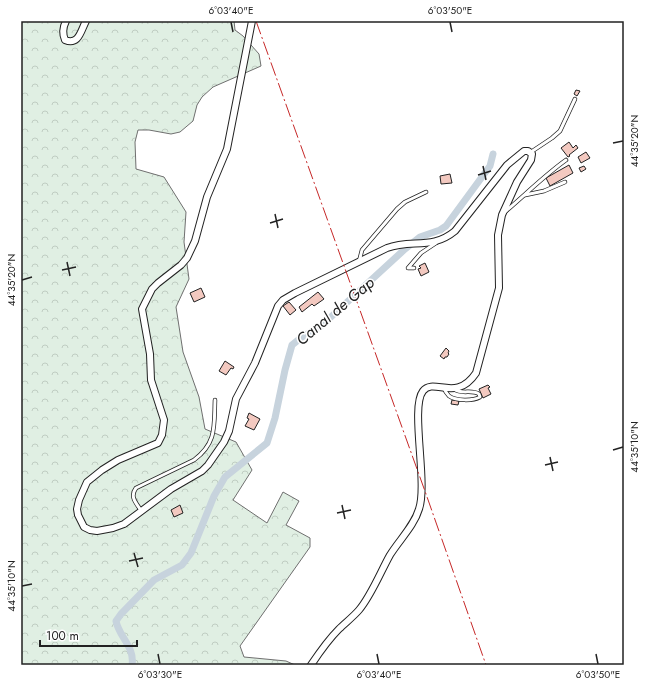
<svg xmlns="http://www.w3.org/2000/svg" width="645" height="686" viewBox="0 0 645 686" font-family="Jost,sans-serif">
  <defs>
    <pattern id="forest-crowns" width="20" height="18" patternUnits="userSpaceOnUse"><rect width="20" height="18" fill="#e0efe3"/><path d="M2 6a3 3 0 1 1 6 0M12 15a3 3 0 1 1 6 0" fill="none" stroke="#c0cdc2"/></pattern>
  </defs>
  <rect width="100%" height="100%" fill="#fff"/>
  <path fill="url(#forest-crowns)" stroke="#6f6f6f" d="M21,21H234L235,30L243,36L259,54L261,66L213,87L202,97L197,105L193,121L180,132L171,134L149,130H138L135,142L136,169L164,177L186,212L184,242L189,279L176,307L183,352L199,397L205,429L236,442L252,470L233,500L267,523L283,492L299,501L286,525L310,538V547L240,646L244,657L286,661L295,665H21Z"/>
  <g fill="none" stroke-linecap="round" stroke-linejoin="round">
    <path stroke="#c7d3dd" stroke-width="7" d="M132,665C135,647 119,637 116,621L121,614L154,580L182,565L191,553L214,496L225,477L267,443L275,418L285,370L292,345L302,337L320,327L405,249L420,237L440,230L446,226L490,166L493,154"/>
  </g>
  <g fill="#f3c9c0" stroke="#222">
    <path d="M576,90L580,91L577,96L574,94Z"/>
    <path d="M569,142L573,148L576,145L578,148L569,155L570,156L568,157L561,148Z"/>
    <path d="M586,152L590,158L581,163L578,157Z"/>
    <path d="M569,165L573,173L550,186L546,178Z"/>
    <path d="M584,166L586,169L581,172L579,168Z"/>
    <path d="M450,174L452,183L441,184L440,176Z"/>
    <path d="M425,263L429,272L421,276L418,269L421,268L419,266Z"/>
    <path d="M201,288L205,297L194,302L190,293Z"/>
    <path d="M318,292L324,299L314,306L312,304L302,312L299,307Z"/>
    <path d="M289,302L296,310L290,315L283,306Z"/>
    <path d="M446,348L449,351L448,353L449,354L447,357H445L444,359L440,356Z"/>
    <path d="M225,361L234,367L233,369L231,368L226,375L219,371Z"/>
    <path d="M488,385L490,387L488,388L491,394L483,398L479,389Z"/>
    <path d="M452,400L459,401L458,405L451,404Z"/>
    <path d="M249,413L260,419L254,430L245,426L249,419L247,418Z"/>
    <path d="M180,505L183,513L174,517L171,510Z"/>
  </g>
  <g fill="none" stroke-linecap="round" stroke-linejoin="round">
    <defs>
      <g id="lane">
        <path d="M531,152L552,138L560,131L575,99"/>
        <path d="M525,195L544,191L565,182"/>
        <path d="M506,211C526,194 545,175 566,160"/>
        <path d="M359,262L362,250L397,209L405,202L426,192"/>
        <path d="M414,268H408L421,253L436,243"/>
        <path d="M444,388C445,391 447,394 449,396C456,401 473,401 480,397L479,394C471,389 462,395 454,389"/>
        <path d="M142,512C137,504 129,497 136,488L194,460C217,443 214,426 215,400"/>
      </g>
      <g id="street">
        <path d="M66,21C63,27 62,33 65,40C79,46 81,30 86,21"/>
        <path d="M252,21L227,149L207,197L195,241L187,258L181,265L158,283L152,289L142,309L150,354L151,380L164,420L162,435L158,443L118,460L102,470L87,482L79,500L77,509L78,515L84,527L90,530L97,531L113,528L124,524L171,489L202,471L208,465L224,442L229,431L236,399L255,363L278,306L283,300L295,293L387,248C412,239 432,250 455,231L507,165L524,151H528L532,154L531,160L517,182L502,215L498,235L499,288L476,373C456,403 434,377 423,391C410,407 428,483 419,509C414,526 400,539 390,555C381,571 371,596 359,610C353,617 345,623 339,629C329,639 319,653 311,665"/>
      </g>
    </defs>
    <use href="#lane" stroke="#222" stroke-width="4.5"/>
    <use href="#street" stroke="#222" stroke-width="8"/>
    <use href="#lane" stroke="#fff" stroke-width="3"/>
    <use href="#street" stroke="#fff" stroke-width="6"/>
    <path stroke="#c62828" stroke-width="1" stroke-dasharray="14 3 2 3" stroke-linecap="butt" d="M256,21L426,494L486,665"/>
  </g>
  <path fill="none" stroke="#222" stroke-width="1.5" d="M231,22L233,32M450,22L452,32M613,143L623,141M483,166L486,180M478,175L491,171M275,214L278,228M270,223L283,219M67,262L70,276M62,270L76,267M22,280L32,277M613,450L623,447M550,457L553,471M545,465L558,462M342,505L345,519M337,513L351,510M134,553L138,567M129,561L143,558M22,586L32,584M158,654L160,664M377,654L379,664M596,654L598,664"/>
  <g text-anchor="middle" dominant-baseline="central" stroke-width="3" stroke-linejoin="round" paint-order="stroke">
    <g font-size="16" font-style="italic" fill="#222" stroke="#fff">
      <text transform="translate(335 311) rotate(-40)">Canal de Gap</text>
    </g>
  </g>
  <rect width="645" height="686" fill="none" stroke="#ffffff" stroke-width="44"/>
  <path d="M40 640v6h97v-6" fill="none" stroke="#222222" stroke-width="2"/>
  <text x="46" y="640" font-size="12" fill="#222222" stroke="#ffffff" stroke-width="3" paint-order="stroke">100 m</text>
  <rect x="22" y="22" width="601" height="642" fill="none" stroke="#222" stroke-width="1.5"/>
  <g font-size="10" text-anchor="middle" fill="#222">
    <text x="231" y="14">6°03'40"E</text>
    <text x="450" y="14">6°03'50"E</text>
    <text transform="translate(634 141) rotate(-90)" y="4">44°35'20"N</text>
    <text transform="translate(11 280) rotate(-90)" y="4">44°35'20"N</text>
    <text transform="translate(634 447) rotate(-90)" y="4">44°35'10"N</text>
    <text transform="translate(11 586) rotate(-90)" y="4">44°35'10"N</text>
    <text x="160" y="678">6°03'30"E</text>
    <text x="379" y="678">6°03'40"E</text>
    <text x="598" y="678">6°03'50"E</text>
  </g>
</svg>
